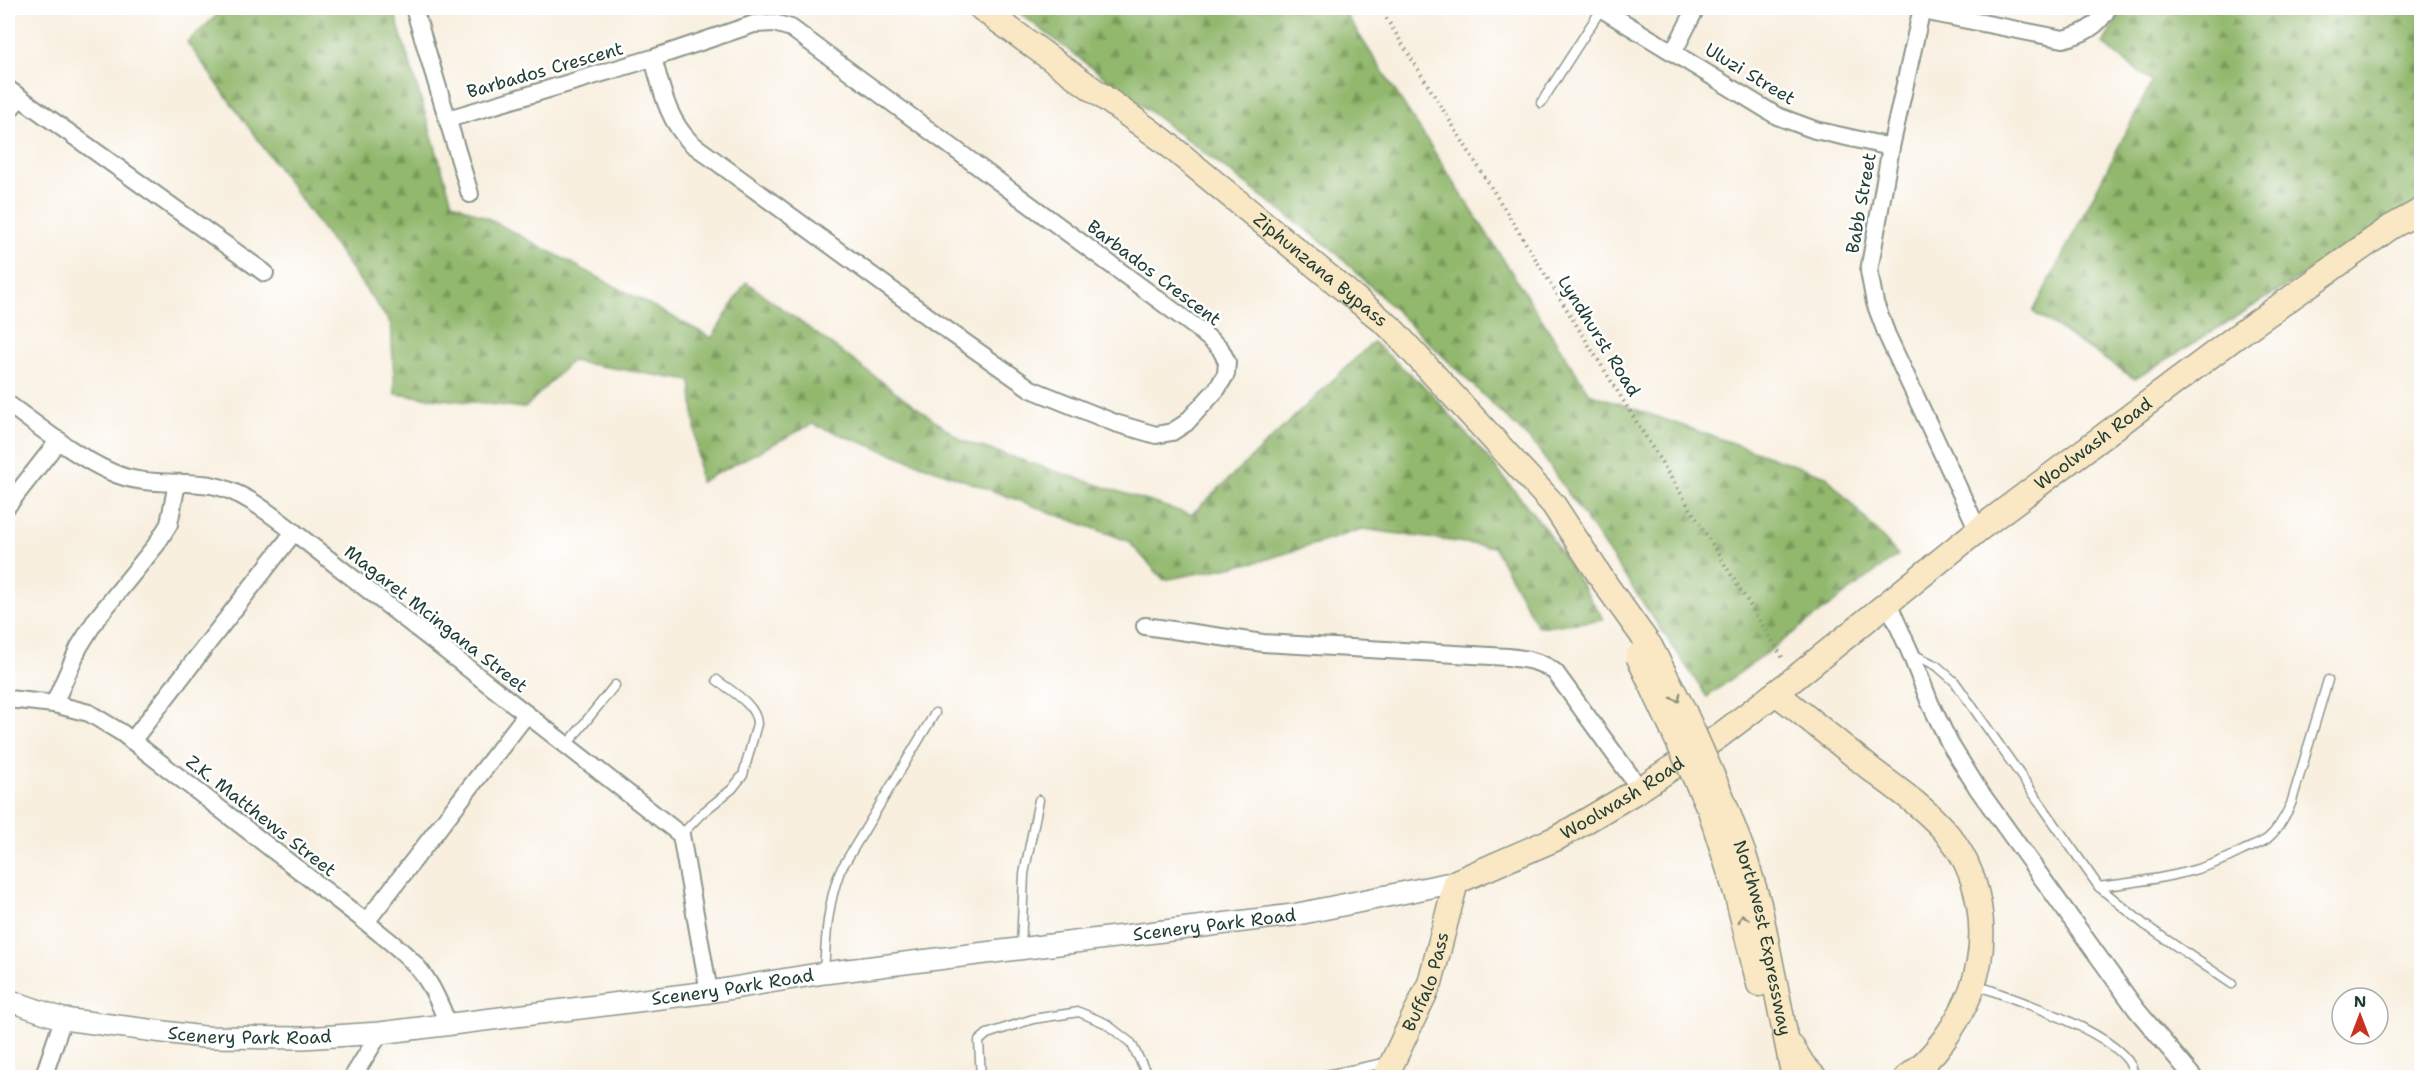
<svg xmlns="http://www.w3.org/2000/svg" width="2429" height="1085" viewBox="0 0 2429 1085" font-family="'Shantell Sans',sans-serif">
  <defs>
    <pattern id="forest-firs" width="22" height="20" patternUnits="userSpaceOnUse" patternTransform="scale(1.5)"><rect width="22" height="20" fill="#92b86d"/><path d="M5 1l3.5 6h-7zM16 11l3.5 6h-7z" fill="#77975a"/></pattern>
  </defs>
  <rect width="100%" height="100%" fill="#fff"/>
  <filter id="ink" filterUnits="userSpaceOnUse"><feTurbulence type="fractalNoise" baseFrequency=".0167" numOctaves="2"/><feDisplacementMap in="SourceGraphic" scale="12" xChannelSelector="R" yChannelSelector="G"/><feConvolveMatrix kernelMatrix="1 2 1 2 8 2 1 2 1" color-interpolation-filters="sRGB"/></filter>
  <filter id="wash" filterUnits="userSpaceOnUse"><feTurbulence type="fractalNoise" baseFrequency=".008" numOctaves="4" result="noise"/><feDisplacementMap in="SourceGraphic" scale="24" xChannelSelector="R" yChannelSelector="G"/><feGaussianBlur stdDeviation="1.35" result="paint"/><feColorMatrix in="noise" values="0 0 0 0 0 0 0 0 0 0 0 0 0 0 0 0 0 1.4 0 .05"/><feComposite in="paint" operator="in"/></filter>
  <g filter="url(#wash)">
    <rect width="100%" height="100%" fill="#f8efdf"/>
    <g fill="url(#forest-firs)" stroke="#587a50" stroke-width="1.5">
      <path d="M225,8H393L452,202L489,219L712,338L746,282L963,441L1191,515L1373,342L1429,391L1487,457L1544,527L1604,620L1538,627L1494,547L1363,529L1261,561L1164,580L1128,541L812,424L700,482L691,381L571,361L525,408L395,394L391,324L187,42Z"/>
      <path d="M1013,8H1342L1589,393L1826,476L1898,555L1707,697L1536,446L1333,250Z"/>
      <path d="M2122,8H2421V203L2135,379L2033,312L2152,82L2103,44Z"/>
    </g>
  </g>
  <g filter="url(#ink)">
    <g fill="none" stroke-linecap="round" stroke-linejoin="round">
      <defs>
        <g id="service">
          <path d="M1541,103L1602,8"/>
          <path d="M1913,654L1937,666L1955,682L2099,887L2145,925L2232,984"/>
          <path d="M566,746L615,685"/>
          <path d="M681,835L701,814L732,789L743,775L757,724C757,705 731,691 717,680"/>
          <path d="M2099,887C2149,880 2197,875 2242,851C2250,847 2260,844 2267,839C2278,830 2285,817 2291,804L2328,680"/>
          <path d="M1021,949L1024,874L1039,800"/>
          <path d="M824,973C826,936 827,906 840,871L935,713"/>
          <path d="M1974,984C2007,997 2137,1037 2134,1078"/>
          <path d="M981,1078L979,1041L987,1034L1033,1019L1079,1012L1105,1023L1131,1043L1149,1078"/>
          <path d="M1312,1078L1389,1062"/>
        </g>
        <g id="minor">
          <path d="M414,8L470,194"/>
          <path d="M1600,8L1777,116L1815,130L1891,147"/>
          <path d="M1922,8L1891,147L1869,271L1875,303L1887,335L1978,530"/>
          <path d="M1922,11L2063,39C2083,34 2098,27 2108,8"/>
          <path d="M1674,51L1696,8"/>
          <path d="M8,89L265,273"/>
          <path d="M8,112L19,98"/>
          <path d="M448,119L653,58L754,24L774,23L791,28L818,48L1198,329L1220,348L1227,362L1226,374L1217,389L1186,423L1172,432L1156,435L1115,423L1031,389L937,323L691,143C667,119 662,90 653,58"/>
          <path d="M8,404C40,427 75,456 111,472C143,487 177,480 211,485C243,491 269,513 294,532L681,835L709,992"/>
          <path d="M8,505L59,440"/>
          <path d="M1888,603L1910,652L1930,703L1950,744L1978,789L2136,1009L2194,1078"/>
          <path d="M1145,626L1263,643L1508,657C1526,659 1541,661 1555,672L1640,789"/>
          <path d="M8,699L54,704L89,713L122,733L366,922C385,938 408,954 422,973C434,989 441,1007 448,1024"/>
          <path d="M54,704L79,647L97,618L156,545L169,524L177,483"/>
          <path d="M132,741L294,532"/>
          <path d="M366,922L526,715"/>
          <path d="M43,1078L63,1019"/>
          <path d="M352,1078L380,1033"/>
        </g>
        <g id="tertiary">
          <path id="s1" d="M8,1000L63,1019L203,1037L303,1038L380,1033L709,992L824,973L1293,915L1456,882"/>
        </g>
        <g id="secondary">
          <path id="s2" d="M981,8L1164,141L1390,327L1553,504L1606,585L1650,646"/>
          <path d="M1776,693C1808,718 1840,744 1872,770C1896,788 1922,806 1942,828C1982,870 1991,938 1971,991C1958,1023 1935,1058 1906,1078"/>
          <path id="s3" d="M1723,800L1744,855L1759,904L1794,1078"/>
          <path d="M1709,807L1737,896L1759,984"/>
          <path d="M1792,1047L1803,1065L1815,1078"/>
          <path id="s4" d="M1385,1078L1430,983L1456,882L1557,838L1640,789L1718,737L1795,678L1978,530L2237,336L2391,227L2422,210"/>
        </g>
      </defs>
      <use href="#service" stroke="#8c968a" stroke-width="11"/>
      <use href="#minor" stroke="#8c968a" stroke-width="20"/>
      <use href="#tertiary" stroke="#8c968a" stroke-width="24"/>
      <use href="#secondary" stroke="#8c968a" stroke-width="27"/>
      <path stroke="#8c968a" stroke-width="4" stroke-dasharray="1.5 4.5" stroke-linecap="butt" d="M1380,8L1784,660"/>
      <use href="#service" stroke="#fff" stroke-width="8"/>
      <use href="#minor" stroke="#fff" stroke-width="16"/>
      <use href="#tertiary" stroke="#fff" stroke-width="21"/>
      <use href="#secondary" stroke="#fae7c3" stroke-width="24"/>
      <defs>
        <g id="secondary-bridge">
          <path d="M1650,646L1684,711L1723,800"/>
          <path d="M1638,656L1708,806"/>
        </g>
      </defs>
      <use href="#secondary-bridge" stroke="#8c968a" stroke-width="27" stroke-linecap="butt"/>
      <use href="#secondary-bridge" stroke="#fae7c3" stroke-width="24"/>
    </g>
    <defs><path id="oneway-chevron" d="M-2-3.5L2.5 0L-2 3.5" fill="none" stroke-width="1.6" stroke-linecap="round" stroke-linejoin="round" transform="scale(1.5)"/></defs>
    <g stroke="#8c927c">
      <use href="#oneway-chevron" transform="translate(1677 698) rotate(62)"/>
      <use href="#oneway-chevron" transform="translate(1743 918) rotate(-105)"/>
    </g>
  </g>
  <g text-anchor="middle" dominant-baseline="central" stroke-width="5" stroke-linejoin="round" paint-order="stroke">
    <g font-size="18" fill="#1f3d34" stroke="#fff">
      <text transform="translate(545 70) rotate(-16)">Barbados Crescent</text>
      <text transform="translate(1750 74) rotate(31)">Uluzi Street</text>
      <text transform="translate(1861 203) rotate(-80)">Babb Street</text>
      <text stroke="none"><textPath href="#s2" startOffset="429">Ziphunzana Bypass</textPath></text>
      <text transform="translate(1154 273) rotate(37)">Barbados Crescent</text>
      <text transform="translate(1599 336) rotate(58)">Lyndhurst Road</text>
      <text stroke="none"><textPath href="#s4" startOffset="986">Woolwash Road</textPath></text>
      <text transform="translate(436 619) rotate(38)">Magaret Mcingana Street</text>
      <text stroke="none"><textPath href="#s4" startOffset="396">Woolwash Road</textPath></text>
      <text transform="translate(261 816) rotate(38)">Z.K. Matthews Street</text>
      <text stroke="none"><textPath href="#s1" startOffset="1218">Scenery Park Road</textPath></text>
      <text stroke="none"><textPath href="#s3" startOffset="144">Northwest Expressway</textPath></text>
      <text stroke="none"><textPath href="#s4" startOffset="105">Buffalo Pass</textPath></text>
      <text stroke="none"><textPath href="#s1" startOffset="732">Scenery Park Road</textPath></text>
      <text stroke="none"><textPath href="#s1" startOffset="246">Scenery Park Road</textPath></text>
    </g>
  </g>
  <rect width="2429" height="1085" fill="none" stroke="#fff" stroke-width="30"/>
  <g transform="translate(2360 1016)"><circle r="28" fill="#ffffff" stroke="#a5b1ae" stroke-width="1.5"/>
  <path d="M0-4.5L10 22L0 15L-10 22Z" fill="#c8321e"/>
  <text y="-9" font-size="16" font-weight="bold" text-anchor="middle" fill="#1f3d34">N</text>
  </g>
</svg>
